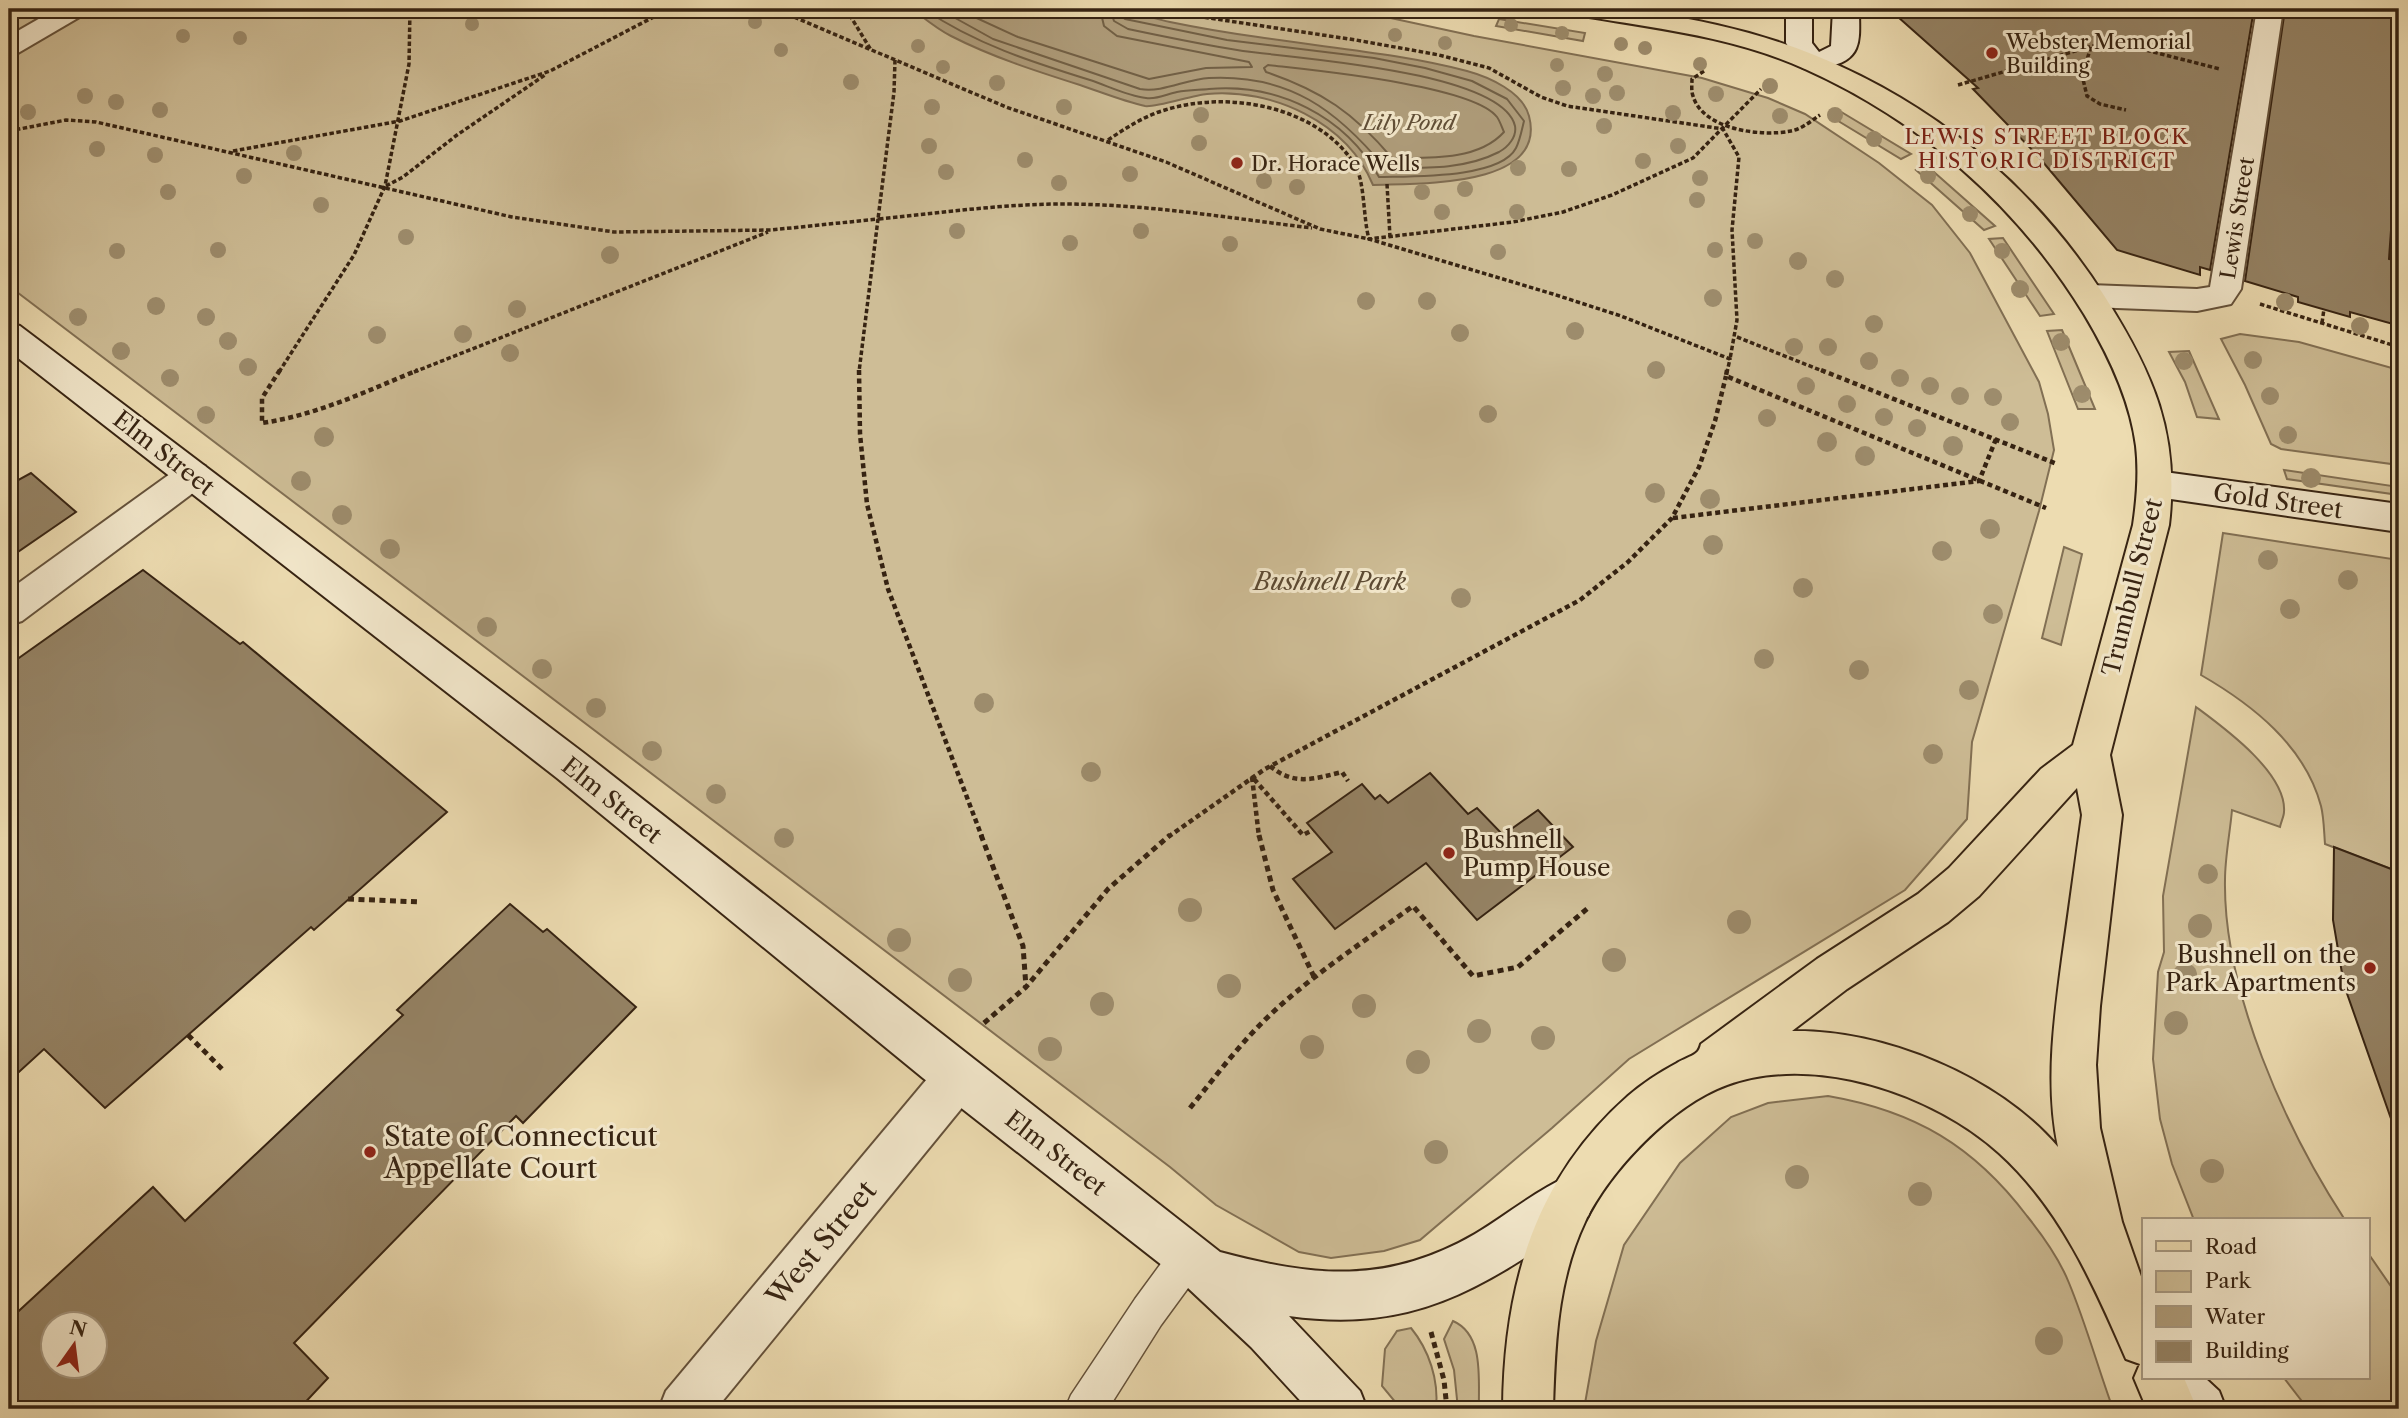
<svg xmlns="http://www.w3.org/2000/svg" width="2408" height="1418" viewBox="0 0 2408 1418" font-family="'Libre Caslon Text',serif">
  <rect width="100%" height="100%" fill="#eddcb1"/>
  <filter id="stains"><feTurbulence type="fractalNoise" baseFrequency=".00286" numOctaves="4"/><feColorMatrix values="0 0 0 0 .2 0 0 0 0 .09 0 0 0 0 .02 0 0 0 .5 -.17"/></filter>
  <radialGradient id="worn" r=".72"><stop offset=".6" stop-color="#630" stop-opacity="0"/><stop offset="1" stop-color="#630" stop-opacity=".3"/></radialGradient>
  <g fill="#cebd96" stroke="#827054" stroke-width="2">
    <path d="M9,9H1349L1474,36L1702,78L1768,98L1805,114L1879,163L1932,205L1970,253L2039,382L2048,414L2054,450L2039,511L1972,742L1967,819L1905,890L1629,1059L1552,1128L1420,1240L1384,1251L1331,1258L1299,1252L1216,1205L1170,1167L9,286Z"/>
    <path d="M1499,19L1585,33L1583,41L1496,26Z"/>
    <path d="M1838,110L1911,154L1901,159L1830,116Z"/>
    <path d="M1926,165L1995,226L1984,230L1916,170Z"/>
    <path d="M2372,166L2399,174V339L2394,337L2397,326L2393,324L2397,261L2389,259L2393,201L2383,198Z"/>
    <path d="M2003,238L2054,314L2040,316L1989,239Z"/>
    <path d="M2062,330L2095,409H2078L2047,331Z"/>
    <path d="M2240,334L2299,342L2399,370V465L2281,449L2271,444L2245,385L2221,339Z"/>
    <path d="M2189,351L2219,419L2197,417L2185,382L2169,352Z"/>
    <path d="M2284,470L2399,487V495L2287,479Z"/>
    <path d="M2223,533L2399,560V872L2325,844C2324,832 2324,818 2321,806C2305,746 2253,705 2201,675Z"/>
    <path d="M2064,547L2082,554L2061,645L2042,638Z"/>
    <path d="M2196,707C2223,727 2287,773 2284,812C2284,816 2281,822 2280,827L2232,810C2230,833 2225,857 2225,880C2223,990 2286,1130 2345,1220H2194L2172,1164L2160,1119L2153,1059L2158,972L2164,952L2163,896Z"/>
    <path d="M1828,1096C1915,1111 1974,1146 2027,1216C2044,1237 2059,1258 2069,1283C2086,1324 2098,1368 2113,1409H1584L1596,1341L1624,1245L1680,1163L1731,1117L1768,1103Z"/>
    <path d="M2368,1253L2399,1298V1409H2308L2284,1378H2368Z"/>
    <path d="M1453,1321C1485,1335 1478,1381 1479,1409H1458L1454,1370L1444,1339Z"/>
    <path d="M1411,1328C1429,1350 1439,1380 1436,1409H1401L1382,1386L1385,1349L1397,1331Z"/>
  </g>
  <path fill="#af9d7b" stroke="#7f6c51" stroke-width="2" d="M912,9C958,9 1004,9 1049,9C1070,9 1092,7 1113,9C1132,11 1151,18 1170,22C1199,28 1229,33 1258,37C1328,48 1398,53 1467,71C1489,77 1523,92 1529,116C1548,189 1415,183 1373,185C1347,122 1272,88 1207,94C1193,95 1155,108 1145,106C1123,101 1101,92 1080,85C1036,71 992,57 951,36C937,29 924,18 912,9Z"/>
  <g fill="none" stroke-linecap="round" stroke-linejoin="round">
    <g stroke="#726046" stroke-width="2">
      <path d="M924,9C975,44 1032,62 1090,80C1108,86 1128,96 1146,98C1156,100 1167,94 1177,92C1188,90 1199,90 1209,89C1278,83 1345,116 1379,177C1410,176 1500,179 1516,148C1520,140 1522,129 1524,121L1507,99L1472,81L1425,68L1374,58L1227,40L1125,19L1120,15L1119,9"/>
      <path d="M939,9L993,39L1140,89C1163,93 1186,79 1209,78C1289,74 1337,110 1385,168C1423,168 1464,170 1499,152C1508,147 1517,137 1515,126C1502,71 1293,58 1243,51C1204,45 1166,37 1128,29L1114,21L1110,9"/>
      <path d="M957,9L1018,37L1149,79L1206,68L1252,67L1249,62L1117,36L1104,26L1100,9"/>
      <path d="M1268,65C1311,70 1473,85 1497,117C1500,121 1502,128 1504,132C1478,161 1428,158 1392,158C1354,113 1322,91 1266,72L1264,68Z"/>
    </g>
  </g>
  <g fill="#958365" stroke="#362312" stroke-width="2" fill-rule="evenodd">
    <path d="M1889,9H2254L2210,270L2200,267V275L2117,250L2037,155L1973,89L1978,88Z"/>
    <path d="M2285,9H2399V174L2395,173L2389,259L2398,261L2393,324L2350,312V317L2298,302V297L2245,281Z"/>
    <path d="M31,473L76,512L9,558V485Z"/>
    <path d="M143,570L240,644L243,642L447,812L314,930L311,927L105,1108L44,1049L9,1081V665Z"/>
    <path d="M1430,773L1468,814L1477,808L1503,835L1538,810L1573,847L1477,920L1426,863L1335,929L1293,879L1332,852L1307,823L1362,784L1375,799L1380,795L1388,803Z"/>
    <path d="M2334,847L2399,872V1129L2395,1130L2344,985L2333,920Z"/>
    <path d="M510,904L543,932L547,929L636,1007L523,1123L516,1116L294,1343L328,1378L299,1409H9V1320L153,1187L185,1221L403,1015L397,1010ZM52,1324H94V1366H52Z"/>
  </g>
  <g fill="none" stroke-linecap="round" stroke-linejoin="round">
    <defs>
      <path id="lane" d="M1189,1237L1202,1243L1208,1256L1202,1269L1161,1325L1108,1409H1065L1071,1395L1135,1299L1176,1243Z"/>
      <g id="street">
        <path d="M56,9H87L83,15L18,53L9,55V36Z"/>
        <path d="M2257,9H2283L2241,289L2231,304L2197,311L2090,307L2079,304L2074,296L2079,288L2090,285L2197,289L2210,287Z"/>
        <path d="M193,462L205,466L210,475L205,484L22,621L9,625V590L181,466Z"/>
        <path d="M958,1055L974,1061L980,1077L974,1093L716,1409H659L666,1391L942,1061Z"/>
      </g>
      <g id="secondary">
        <path d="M1786,9H1812V43L1819,52L1831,46L1833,9H1859C1859,37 1864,58 1831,66C1821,68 1814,70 1803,68L1786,43Z"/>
        <path d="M9,323L20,326L585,754L1220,1252C1314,1277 1387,1285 1475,1234C1507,1215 1536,1190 1571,1175L1588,1182L1595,1199L1588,1216C1485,1285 1419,1334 1289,1316L1360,1391L1367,1409H1308L1251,1347L1172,1273L923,1078L557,778L9,351Z"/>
        <path d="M2157,471L2399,504V532L2157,497L2145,493L2140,484L2145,475Z"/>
        <path d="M2144,1376L2205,1378L2219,1391L2226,1409H2164L2150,1396Z"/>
      </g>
      <path id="primary" d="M1576,9C1624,7 1670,14 1717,25C1878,61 2016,157 2105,297C2153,373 2180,433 2169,525L2110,755L2122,815L2100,1006L2096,1065L2100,1128L2122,1222L2144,1285V1378H2184L2197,1409H2147L2134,1378L2140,1364L2126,1359C2094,1285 2060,1208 1999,1153C1934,1094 1814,1053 1727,1085C1672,1105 1610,1170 1585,1222C1557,1281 1555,1346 1553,1409H1503C1504,1287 1534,1179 1628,1096C1643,1083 1660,1072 1677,1063C1683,1059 1691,1057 1696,1053C1699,1051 1700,1048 1701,1044L1817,959L1918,894L1949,868L2041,769L2073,745L2133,525C2137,498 2139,472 2136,446C2130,399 2108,354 2084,314C2017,205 1921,121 1805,69C1737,38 1662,29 1589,17L1580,15ZM2077,788L2082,815C2075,863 2069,911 2062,959C2054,1020 2045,1085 2058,1147C1999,1077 1883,1029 1792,1031L1847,989L1948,922L1979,896Z"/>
    </defs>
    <use href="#lane" stroke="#64513a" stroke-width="3"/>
    <use href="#street" stroke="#64513a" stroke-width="4"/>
    <use href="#secondary" stroke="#362312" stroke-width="4"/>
    <use href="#primary" stroke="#362312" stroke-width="4"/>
    <g stroke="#362312" stroke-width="3.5" stroke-dasharray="4.5 2.5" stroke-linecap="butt">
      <path d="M775,9L1006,107L1166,162L1320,229L1369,239L1553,294L1621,316L1730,359L1727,372"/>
      <path d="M846,9L871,50"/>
      <path d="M1149,9L1356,40L1439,55L1489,68L1541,97L1567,106L1723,129L1739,157L1732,230L1737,320L1730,359"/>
      <path d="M2091,47L2082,75L2087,96L2100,104L2126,110"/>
      <path d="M895,60L894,92L878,219C940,213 1001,204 1063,204C1147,204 1229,218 1312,228"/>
      <path d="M1704,71L1692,79C1692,84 1691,91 1693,96C1703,130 1762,137 1791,131C1802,129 1811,121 1820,115"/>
      <path d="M1958,85L2110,41L2220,69"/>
      <path d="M9,131L66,120L96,122L512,217L614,232L771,230L878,219L859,372"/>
      <path d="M1108,140C1126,128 1144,116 1165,110C1228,90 1318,106 1355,165C1365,182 1363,218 1369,239L1513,222L1563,212L1612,195L1693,158L1761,89"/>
      <path d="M233,151L400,121L550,71L669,9"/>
      <path d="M1387,184L1390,237"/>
      <path d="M386,186L403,177L457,135L545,75"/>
      <path d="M2260,304L2399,347"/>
      <path d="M2322,323L2324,309"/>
      <path d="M1737,337L1825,372"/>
      <path d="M279,372L354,255L385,186L409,64L410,9"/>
      <path d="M414,372L768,232"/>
    </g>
    <g stroke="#362312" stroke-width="4.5" stroke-dasharray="5 3.5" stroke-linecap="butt">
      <path d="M280,370L262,398V423C317,415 367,391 418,370"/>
      <path d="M859,370L860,434L867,504L888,589L982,837"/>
      <path d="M1727,370L1726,376L2046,508"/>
      <path d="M1821,370L2057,464"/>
      <path d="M1673,518L1979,481L1996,439"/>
      <path d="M1270,766C1294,786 1314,779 1342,772L1348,781"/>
      <path d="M1252,777L1259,837"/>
      <path d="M1254,779L1303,835L1313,830"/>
      <path d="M1168,837L1265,769L1580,600L1628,562L1672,518L1699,467L1715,421L1726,376"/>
    </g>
    <g stroke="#362312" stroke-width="5" stroke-dasharray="6 4.5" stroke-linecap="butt">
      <path d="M981,835L1023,946L1026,987"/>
      <path d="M1259,835L1273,890L1315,979"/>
      <path d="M348,899L421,902"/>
      <path d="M984,1023L1026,987L1108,889L1170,835"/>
      <path d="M188,1035L222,1069"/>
      <path d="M1190,1108C1216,1076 1241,1042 1271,1014C1315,973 1365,941 1413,906L1473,976L1518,967L1588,908"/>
      <path d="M1431,1332L1444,1380L1447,1409"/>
    </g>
    <use href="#lane" fill="#f3e8cc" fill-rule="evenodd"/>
    <use href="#street" fill="#f3e8cc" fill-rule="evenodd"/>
    <use href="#secondary" fill="#f3e8cc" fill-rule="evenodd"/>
    <use href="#primary" fill="#eddcb1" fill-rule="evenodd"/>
  </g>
  <g fill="#9d8c6c">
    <circle cx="755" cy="22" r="7"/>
    <circle cx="472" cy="24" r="7"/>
    <circle cx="1511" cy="25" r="7"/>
    <circle cx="1562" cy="33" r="7"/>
    <circle cx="1395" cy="35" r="7"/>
    <circle cx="183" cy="36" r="7"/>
    <circle cx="240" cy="38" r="7"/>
    <circle cx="1445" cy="43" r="7"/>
    <circle cx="1621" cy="44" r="7"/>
    <circle cx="918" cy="46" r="7"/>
    <circle cx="1645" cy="48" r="7"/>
    <circle cx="781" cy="50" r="7"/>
    <circle cx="1700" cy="64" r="7"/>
    <circle cx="1557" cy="65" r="7"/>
    <circle cx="943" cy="67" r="7"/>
    <circle cx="1605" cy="74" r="8"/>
    <circle cx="851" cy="82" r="8"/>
    <circle cx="997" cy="83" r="8"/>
    <circle cx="1770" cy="86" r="8"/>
    <circle cx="1563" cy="88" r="8"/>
    <circle cx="1617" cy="93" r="8"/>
    <circle cx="1716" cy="94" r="8"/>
    <circle cx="85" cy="96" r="8"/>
    <circle cx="1593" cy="96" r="8"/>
    <circle cx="116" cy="102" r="8"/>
    <circle cx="932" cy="107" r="8"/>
    <circle cx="1064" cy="107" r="8"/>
    <circle cx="160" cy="110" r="8"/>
    <circle cx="28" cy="112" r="8"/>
    <circle cx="1673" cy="113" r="8"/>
    <circle cx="1201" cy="115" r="8"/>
    <circle cx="1835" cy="115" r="8"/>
    <circle cx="1780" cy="116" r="8"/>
    <circle cx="1604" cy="126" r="8"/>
    <circle cx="1874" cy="139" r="8"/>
    <circle cx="1199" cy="143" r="8"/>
    <circle cx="929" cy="146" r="8"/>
    <circle cx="1678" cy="146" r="8"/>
    <circle cx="97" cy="149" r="8"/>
    <circle cx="294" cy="153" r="8"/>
    <circle cx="155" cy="155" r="8"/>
    <circle cx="1025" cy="160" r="8"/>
    <circle cx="1643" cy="161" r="8"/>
    <circle cx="1303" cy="163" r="8"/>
    <circle cx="1518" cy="168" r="8"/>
    <circle cx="1569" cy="169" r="8"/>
    <circle cx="946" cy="172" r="8"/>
    <circle cx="1130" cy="174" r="8"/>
    <circle cx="244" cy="176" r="8"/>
    <circle cx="1928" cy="176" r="8"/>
    <circle cx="1700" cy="178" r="8"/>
    <circle cx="1264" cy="181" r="8"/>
    <circle cx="1059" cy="183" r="8"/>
    <circle cx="1297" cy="187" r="8"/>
    <circle cx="1465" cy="189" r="8"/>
    <circle cx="168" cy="192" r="8"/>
    <circle cx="1422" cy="192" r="8"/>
    <circle cx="1697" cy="200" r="8"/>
    <circle cx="321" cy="205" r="8"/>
    <circle cx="1442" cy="212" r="8"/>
    <circle cx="1517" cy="212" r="8"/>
    <circle cx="1970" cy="214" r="8"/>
    <circle cx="957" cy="231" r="8"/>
    <circle cx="1141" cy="231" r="8"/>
    <circle cx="406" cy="237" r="8"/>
    <circle cx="1755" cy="241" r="8"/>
    <circle cx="1070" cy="243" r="8"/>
    <circle cx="1230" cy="244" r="8"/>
    <circle cx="218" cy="250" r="8"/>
    <circle cx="1715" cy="250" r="8"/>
    <circle cx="117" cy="251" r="8"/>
    <circle cx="2002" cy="251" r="8"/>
    <circle cx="1498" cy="252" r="8"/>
    <circle cx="610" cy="255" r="9"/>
    <circle cx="1798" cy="261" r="9"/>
    <circle cx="1835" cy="279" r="9"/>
    <circle cx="2020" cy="289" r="9"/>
    <circle cx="1713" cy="298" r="9"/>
    <circle cx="1366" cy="301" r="9"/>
    <circle cx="1427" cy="301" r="9"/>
    <circle cx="2285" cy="302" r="9"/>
    <circle cx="156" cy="306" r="9"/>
    <circle cx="517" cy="309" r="9"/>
    <circle cx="78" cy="317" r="9"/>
    <circle cx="206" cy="317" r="9"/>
    <circle cx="1874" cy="324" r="9"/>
    <circle cx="2360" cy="326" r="9"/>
    <circle cx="1575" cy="331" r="9"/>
    <circle cx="1460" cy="333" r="9"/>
    <circle cx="463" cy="334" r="9"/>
    <circle cx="377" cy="335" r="9"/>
    <circle cx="228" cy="341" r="9"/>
    <circle cx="2061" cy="342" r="9"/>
    <circle cx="1794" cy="347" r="9"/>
    <circle cx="1828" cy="347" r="9"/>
    <circle cx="121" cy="351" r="9"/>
    <circle cx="510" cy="353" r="9"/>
    <circle cx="2253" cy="360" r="9"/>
    <circle cx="1869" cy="361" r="9"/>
    <circle cx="2184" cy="361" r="9"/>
    <circle cx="248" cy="367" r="9"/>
    <circle cx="1656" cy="370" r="9"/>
    <circle cx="170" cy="378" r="9"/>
    <circle cx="1900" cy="378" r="9"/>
    <circle cx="1806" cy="386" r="9"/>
    <circle cx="1930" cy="386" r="9"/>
    <circle cx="2082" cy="394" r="9"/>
    <circle cx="1960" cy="396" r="9"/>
    <circle cx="2270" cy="396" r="9"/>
    <circle cx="1993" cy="397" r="9"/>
    <circle cx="1847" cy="404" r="9"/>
    <circle cx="1488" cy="414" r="9"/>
    <circle cx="206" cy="415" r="9"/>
    <circle cx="1884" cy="417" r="9"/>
    <circle cx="1767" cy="418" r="9"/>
    <circle cx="2010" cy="422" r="9"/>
    <circle cx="1917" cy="428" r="9"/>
    <circle cx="2288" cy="435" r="9"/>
    <circle cx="324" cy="437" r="10"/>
    <circle cx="1827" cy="442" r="10"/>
    <circle cx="1953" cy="446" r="10"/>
    <circle cx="1865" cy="456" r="10"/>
    <circle cx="2311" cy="478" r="10"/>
    <circle cx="301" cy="481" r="10"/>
    <circle cx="1655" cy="493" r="10"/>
    <circle cx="1710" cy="499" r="10"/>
    <circle cx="342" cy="515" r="10"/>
    <circle cx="1990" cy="529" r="10"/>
    <circle cx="1713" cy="545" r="10"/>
    <circle cx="390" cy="549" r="10"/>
    <circle cx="1942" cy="551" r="10"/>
    <circle cx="2268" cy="560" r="10"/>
    <circle cx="2348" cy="580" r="10"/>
    <circle cx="1803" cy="588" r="10"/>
    <circle cx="1461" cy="598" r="10"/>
    <circle cx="2290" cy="609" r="10"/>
    <circle cx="1993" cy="614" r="10"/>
    <circle cx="487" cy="627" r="10"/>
    <circle cx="1764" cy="659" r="10"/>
    <circle cx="542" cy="669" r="10"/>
    <circle cx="1859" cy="670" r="10"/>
    <circle cx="1969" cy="690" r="10"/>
    <circle cx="984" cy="703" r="10"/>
    <circle cx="596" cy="708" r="10"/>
    <circle cx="652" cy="751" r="10"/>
    <circle cx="1933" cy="754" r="10"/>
    <circle cx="1091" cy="772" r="10"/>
    <circle cx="716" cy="794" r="10"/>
    <circle cx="784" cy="838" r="10"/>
    <circle cx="2208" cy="874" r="10"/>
    <circle cx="1190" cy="910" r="12"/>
    <circle cx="1739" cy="922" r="12"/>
    <circle cx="2200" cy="926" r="12"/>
    <circle cx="899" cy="940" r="12"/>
    <circle cx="1614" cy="960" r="12"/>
    <circle cx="2185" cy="975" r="12"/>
    <circle cx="960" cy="980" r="12"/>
    <circle cx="1229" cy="986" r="12"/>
    <circle cx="1102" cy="1004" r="12"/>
    <circle cx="1364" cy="1006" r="12"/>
    <circle cx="2176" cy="1023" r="12"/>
    <circle cx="1479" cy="1031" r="12"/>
    <circle cx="1543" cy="1038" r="12"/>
    <circle cx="1312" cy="1047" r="12"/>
    <circle cx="1050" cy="1049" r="12"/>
    <circle cx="1418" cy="1062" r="12"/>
    <circle cx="1436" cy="1152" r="12"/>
    <circle cx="2212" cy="1171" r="12"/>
    <circle cx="1797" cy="1177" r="12"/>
    <circle cx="1920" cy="1194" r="12"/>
    <circle cx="2049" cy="1341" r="14"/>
  </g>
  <g fill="#8f2418" stroke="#f3e8cc" stroke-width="2.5">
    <circle cx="1992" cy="53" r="7"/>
    <circle cx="1237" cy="163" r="7"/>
    <circle cx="1449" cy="853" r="7"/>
    <circle cx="2370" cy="968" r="7"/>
    <circle cx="370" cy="1152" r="7"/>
  </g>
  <g text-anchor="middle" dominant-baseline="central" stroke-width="6" stroke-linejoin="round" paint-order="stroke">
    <g font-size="21" fill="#362312" stroke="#f3e8cc" text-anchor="start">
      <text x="2006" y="41">Webster Memorial<tspan x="2006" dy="24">Building</tspan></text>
      <text x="1251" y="163">Dr. Horace Wells</text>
    </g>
    <g font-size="21" font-style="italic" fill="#604e37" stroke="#f3e8cc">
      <text x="1409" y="122">Lily Pond</text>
    </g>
    <g font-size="21" letter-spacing="2" fill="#7a1f14" stroke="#f3e8cc">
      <text x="2047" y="136">LEWIS STREET BLOCK<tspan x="2047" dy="24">HISTORIC DISTRICT</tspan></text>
    </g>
    <g font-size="21" fill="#362312" stroke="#f3e8cc">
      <text transform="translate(2237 218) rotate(-81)">Lewis Street</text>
    </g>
    <g font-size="24" fill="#362312" stroke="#f3e8cc">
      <text transform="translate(164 453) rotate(38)">Elm Street</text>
      <text transform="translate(2278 501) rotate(8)">Gold Street</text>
      <text transform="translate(2132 587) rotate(-76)">Trumbull Street</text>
      <text transform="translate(612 800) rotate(39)">Elm Street</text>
      <text transform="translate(1056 1153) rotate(38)">Elm Street</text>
    </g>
    <g font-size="24" font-style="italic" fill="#5c4a33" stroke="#f3e8cc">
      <text x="1330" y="581">Bushnell Park</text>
    </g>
    <g font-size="24" fill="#362312" stroke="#f3e8cc" text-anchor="start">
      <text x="1463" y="839">Bushnell<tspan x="1463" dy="28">Pump House</tspan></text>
      <text x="2356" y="954" text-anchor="end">Bushnell on the<tspan x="2356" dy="28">Park Apartments</tspan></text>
    </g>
    <g font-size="28" fill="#362312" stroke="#f3e8cc" text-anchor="start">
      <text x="384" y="1136">State of Connecticut<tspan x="384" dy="32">Appellate Court</tspan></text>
    </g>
    <g font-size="28" fill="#362312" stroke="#f3e8cc">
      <text transform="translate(821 1243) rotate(-50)">West Street</text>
    </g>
  </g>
  <rect width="2408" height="1418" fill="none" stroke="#eddcb1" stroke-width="35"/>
  <rect x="10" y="10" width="2387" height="1397" fill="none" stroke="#362312" stroke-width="3.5"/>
  <rect x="18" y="18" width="2373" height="1383" fill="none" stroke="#362312" stroke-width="2"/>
  <rect x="2142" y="1218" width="228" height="161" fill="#f3e8cc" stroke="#a79982" stroke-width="2"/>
  <rect x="2156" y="1241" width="35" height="10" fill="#eddcb1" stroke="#a79982" stroke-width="2"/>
  <text x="2205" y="1254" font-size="21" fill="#362312">Road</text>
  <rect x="2156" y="1271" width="35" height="21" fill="#cebd96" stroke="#a79982" stroke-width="2"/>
  <text x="2205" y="1288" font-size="21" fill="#362312">Park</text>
  <rect x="2156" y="1306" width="35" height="21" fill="#af9d7b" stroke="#a79982" stroke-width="2"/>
  <text x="2205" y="1324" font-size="21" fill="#362312">Water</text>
  <rect x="2156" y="1341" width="35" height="21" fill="#958365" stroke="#a79982" stroke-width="2"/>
  <text x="2205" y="1358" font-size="21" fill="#362312">Building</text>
  <g transform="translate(74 1345) rotate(14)"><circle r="33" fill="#f3e8cc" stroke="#a79982" stroke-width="2"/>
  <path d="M0-5L12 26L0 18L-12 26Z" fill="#8f2418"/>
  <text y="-10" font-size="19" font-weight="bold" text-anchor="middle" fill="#362312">N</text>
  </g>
  <rect width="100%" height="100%" filter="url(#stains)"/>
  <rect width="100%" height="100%" fill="url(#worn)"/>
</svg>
